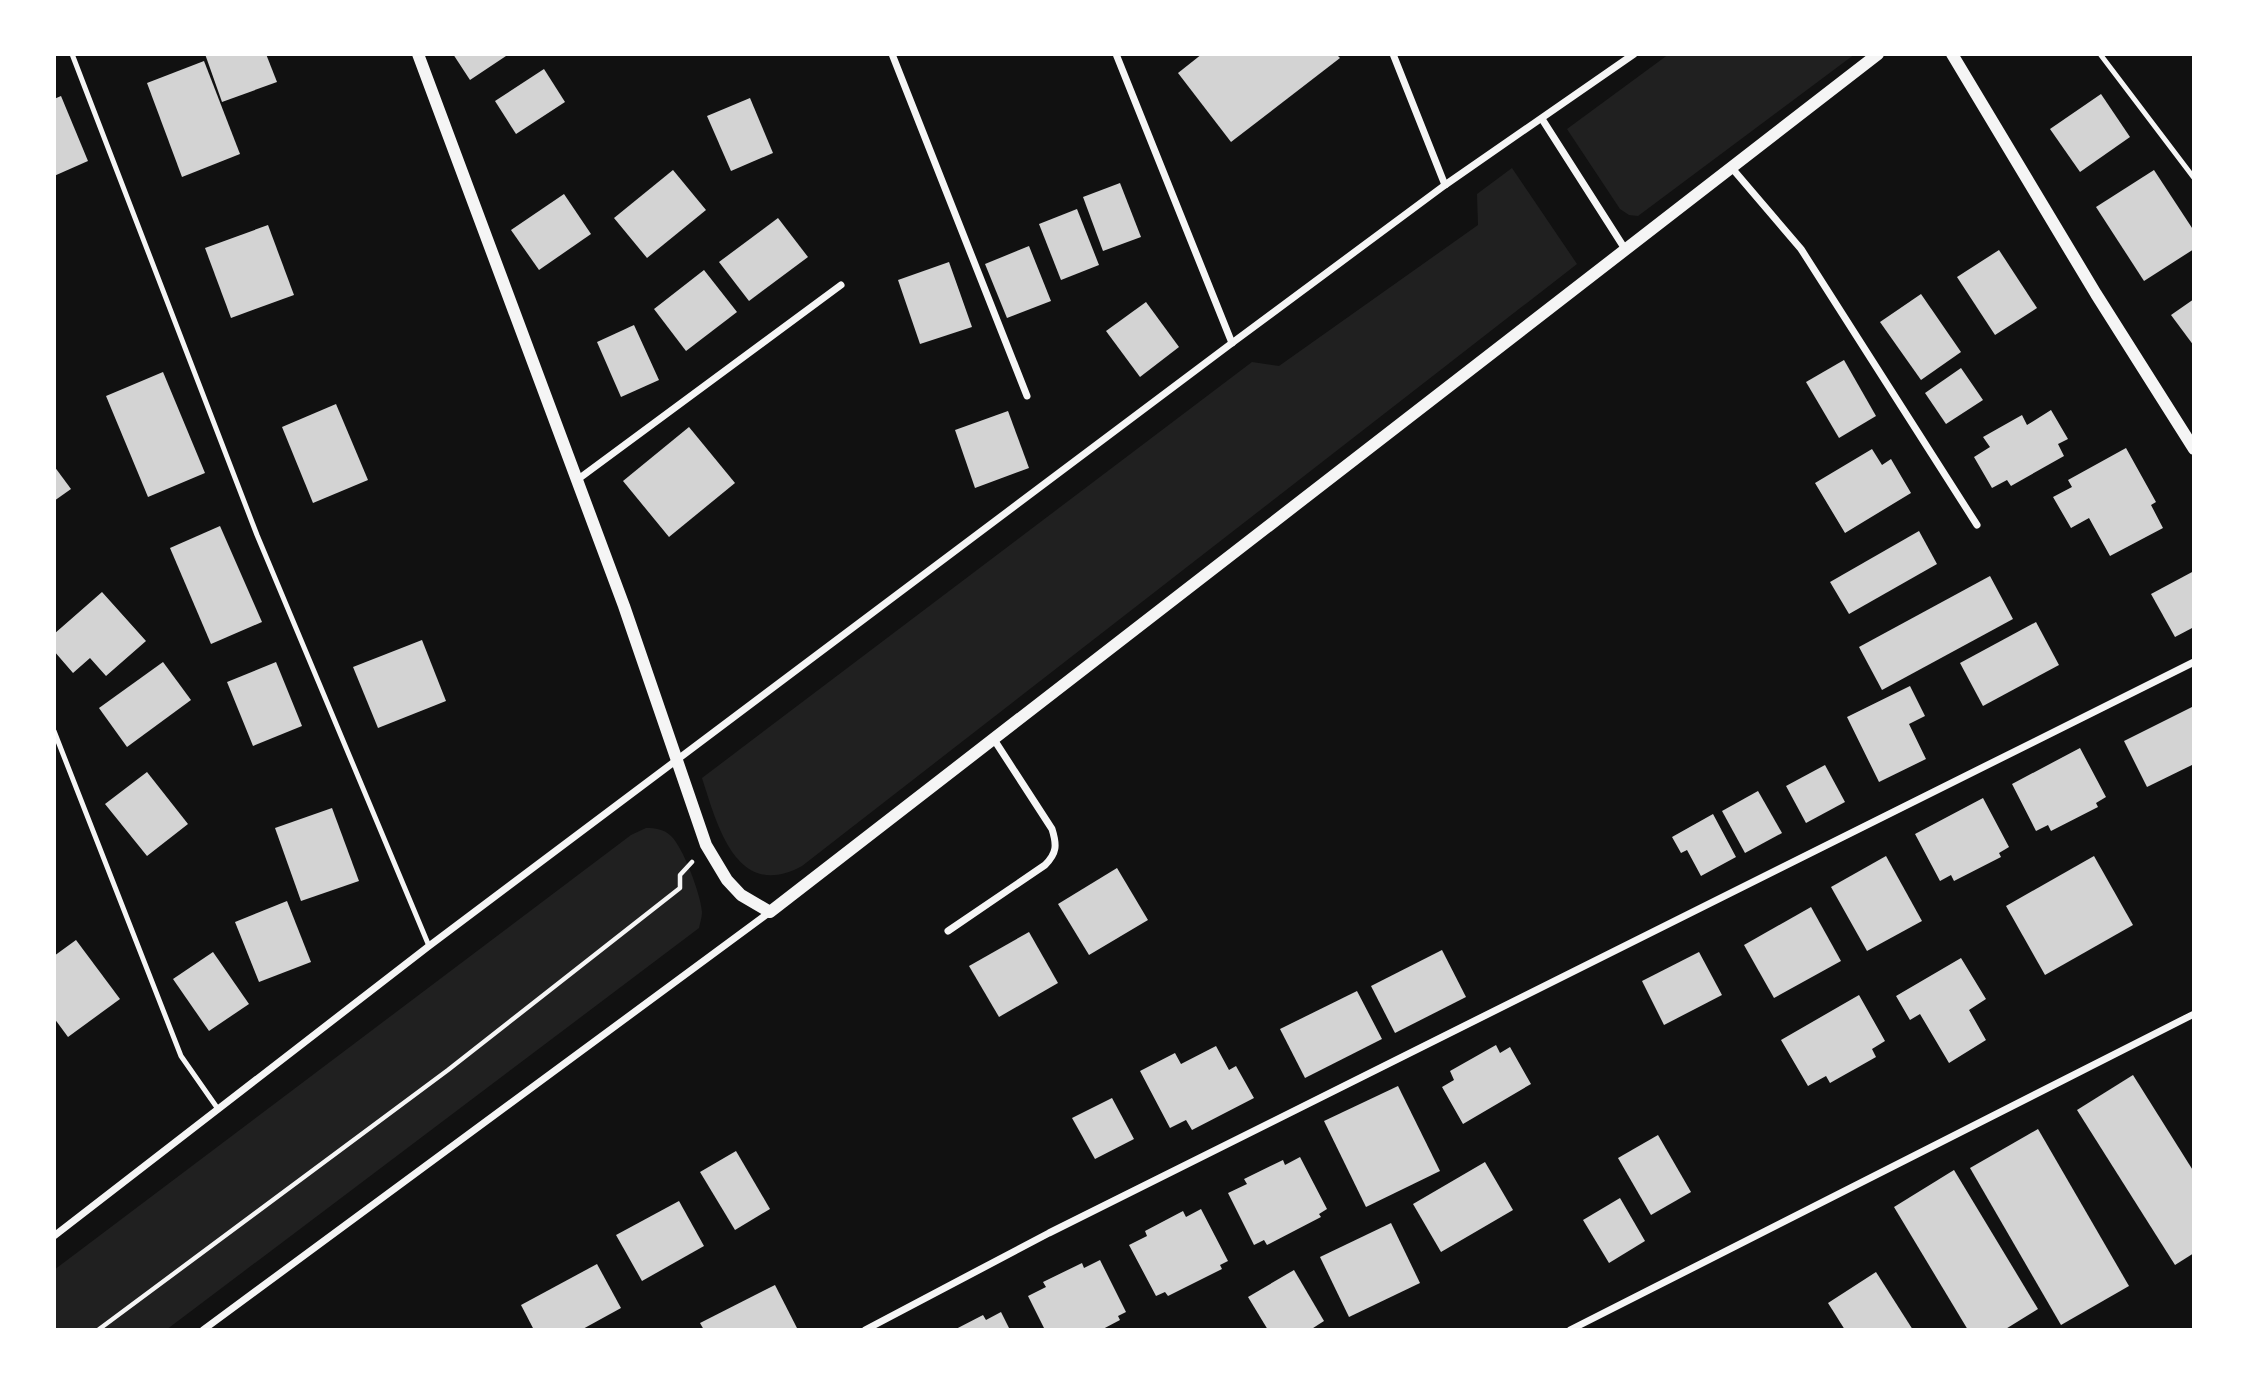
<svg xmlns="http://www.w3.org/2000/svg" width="2248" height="1384" viewBox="0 0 2248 1384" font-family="Signika,sans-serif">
  <rect width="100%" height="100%" fill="#111"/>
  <g fill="#202020">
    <path d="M1669,54H1855L1638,216L1629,215L1620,209L1567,129Z"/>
    <path d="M1512,168L1577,264L802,866C736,902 717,824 702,778L1252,362L1279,366L1478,225L1477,194Z"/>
    <path d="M646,828C655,828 664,829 671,836C683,847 701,895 702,912C702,917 700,923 699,928L166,1330H54V1270L631,835Z"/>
  </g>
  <g fill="#d3d3d3">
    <path d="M205,54H266L277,82L222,102Z"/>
    <path d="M453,54H509L470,80Z"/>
    <path d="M1202,54H1336L1340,58L1231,142L1178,73Z"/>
    <path d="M204,61L240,154L182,177L147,83Z"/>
    <path d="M544,69L565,102L516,134L495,101Z"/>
    <path d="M2101,94L2130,137L2080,172L2050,129Z"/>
    <path d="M61,96L88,161L54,176V99Z"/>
    <path d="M750,98L773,153L731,171L707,116Z"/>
    <path d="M673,170L706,210L647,258L614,218Z"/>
    <path d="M2154,170L2194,231V249L2144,281L2096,207Z"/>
    <path d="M1120,183L1141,237L1103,251L1083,197Z"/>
    <path d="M564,194L591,234L539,270L511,230Z"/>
    <path d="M1077,209L1099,265L1061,280L1039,224Z"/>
    <path d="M778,218L808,257L749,301L719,262Z"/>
    <path d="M268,225L294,295L231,318L205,248Z"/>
    <path d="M1029,246L1051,301L1007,318L985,264Z"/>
    <path d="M1999,250L2037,308L1995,335L1957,277Z"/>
    <path d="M949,262L972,327L920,344L898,280Z"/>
    <path d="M704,270L737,312L686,351L654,309Z"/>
    <path d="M1921,294L1961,352L1921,380L1880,322Z"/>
    <path d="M2194,299V346L2171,315Z"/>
    <path d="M1146,302L1179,347L1140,377L1106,331Z"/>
    <path d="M634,325L659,380L621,397L597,342Z"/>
    <path d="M1844,360L1876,416L1839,438L1806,382Z"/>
    <path d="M1961,368L1983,400L1946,424L1925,393Z"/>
    <path d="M163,372L205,473L148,497L106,396Z"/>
    <path d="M336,404L368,480L313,503L282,427Z"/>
    <path d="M2051,410L2068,439L2058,444L2064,456L2011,486L2007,480L1992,488L1974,457L1990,447L1983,437L2022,415L2027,425Z"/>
    <path d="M1008,411L1029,468L975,488L955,430Z"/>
    <path d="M689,427L735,483L669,537L623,481Z"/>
    <path d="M2126,448L2156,502L2151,505L2163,528L2110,556L2089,518L2071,528L2053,497L2072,487L2068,480Z"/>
    <path d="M1872,449L1882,465L1891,459L1911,493L1845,533L1815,483Z"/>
    <path d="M54,466L71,489L54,501Z"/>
    <path d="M220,526L262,622L211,644L170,548Z"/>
    <path d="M1919,531L1937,564L1849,614L1830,582Z"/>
    <path d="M2194,571V627L2175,637L2151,594Z"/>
    <path d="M1990,576L2013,619L1882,690L1859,647Z"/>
    <path d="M102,592L146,641L106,676L90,658L73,673L54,651V634Z"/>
    <path d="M2036,622L2059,665L1983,706L1960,663Z"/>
    <path d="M422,640L446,701L378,728L353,667Z"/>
    <path d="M163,662L191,700L127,747L99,708Z"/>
    <path d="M276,662L302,726L253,746L227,682Z"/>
    <path d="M1910,686L1925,716L1909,724L1926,759L1879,782L1847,717Z"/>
    <path d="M2194,706V764L2147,787L2124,741Z"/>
    <path d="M2080,748L2106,797L2096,803L2098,807L2051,831L2048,825L2036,831L2012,784Z"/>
    <path d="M1825,765L1845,802L1806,823L1786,786Z"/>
    <path d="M147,772L188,824L147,856L105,804Z"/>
    <path d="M1758,791L1782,833L1745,853L1722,811Z"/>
    <path d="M1983,798L2009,847L1999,853L2001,857L1954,881L1951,875L1940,881L1915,834Z"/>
    <path d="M332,808L359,881L301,901L275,828Z"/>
    <path d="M1713,814L1736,857L1701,876L1687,850L1681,853L1672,837Z"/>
    <path d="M1886,856L1922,921L1867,951L1831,887Z"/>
    <path d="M2094,856L2133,925L2045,975L2006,906Z"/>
    <path d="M1117,868L1148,920L1089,955L1058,904Z"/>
    <path d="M287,901L311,962L259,982L235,922Z"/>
    <path d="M1811,907L1841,961L1774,998L1744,945Z"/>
    <path d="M1029,932L1058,983L999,1017L969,966Z"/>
    <path d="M76,940L120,999L68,1037L54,1018V956Z"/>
    <path d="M1442,950L1466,997L1395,1033L1371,986Z"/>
    <path d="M213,952L249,1004L209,1031L173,979Z"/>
    <path d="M1699,952L1722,995L1664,1025L1642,981Z"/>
    <path d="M1961,958L1986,999L1969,1010L1986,1040L1949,1063L1920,1014L1910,1020L1896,996Z"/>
    <path d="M1357,991L1382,1039L1305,1078L1280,1029Z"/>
    <path d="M1859,995L1885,1041L1872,1049L1876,1057L1830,1083L1826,1076L1808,1086L1781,1040Z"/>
    <path d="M1496,1045L1500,1053L1510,1047L1531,1084L1463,1124L1442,1087L1454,1080L1450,1071Z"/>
    <path d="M1216,1046L1229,1070L1236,1066L1254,1098L1192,1130L1186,1120L1170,1128L1140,1071L1175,1053L1181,1064Z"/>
    <path d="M2133,1075L2194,1172V1253L2175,1265L2077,1110Z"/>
    <path d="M1398,1086L1440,1171L1366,1207L1324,1121Z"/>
    <path d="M1112,1098L1134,1139L1095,1159L1072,1118Z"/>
    <path d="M2038,1129L2129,1286L2061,1325L1970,1168Z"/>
    <path d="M1658,1135L1691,1192L1651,1215L1618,1158Z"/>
    <path d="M736,1151L770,1209L735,1230L700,1172Z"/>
    <path d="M1300,1157L1327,1209L1319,1214L1321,1217L1267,1245L1264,1240L1254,1245L1228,1193L1247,1184L1244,1179L1283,1160L1285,1165Z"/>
    <path d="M1485,1162L1513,1210L1441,1252L1413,1204Z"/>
    <path d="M1954,1170L2038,1309L2004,1330H1968L1894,1207Z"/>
    <path d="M1620,1198L1645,1241L1609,1263L1583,1220Z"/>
    <path d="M679,1201L704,1246L642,1281L616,1235Z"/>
    <path d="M1201,1209L1228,1261L1220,1265L1222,1269L1168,1296L1165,1292L1156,1296L1129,1245L1147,1236L1145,1231L1183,1211L1186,1217Z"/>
    <path d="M1391,1223L1420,1283L1349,1317L1320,1257Z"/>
    <path d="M1100,1260L1126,1312L1118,1316L1120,1320L1101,1330H1045L1028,1296L1046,1287L1043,1282L1082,1263L1084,1268Z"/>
    <path d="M597,1264L621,1308L581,1330H534L521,1305Z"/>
    <path d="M1294,1270L1324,1321L1310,1330H1268L1248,1297Z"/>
    <path d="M1876,1272L1913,1330H1845L1828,1303Z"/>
    <path d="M775,1285L798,1330H704L700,1323Z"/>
    <path d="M1001,1312L1010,1330H954L983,1315L986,1320Z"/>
  </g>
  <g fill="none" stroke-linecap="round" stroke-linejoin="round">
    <path stroke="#f5f5f5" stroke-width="4.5" d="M98,1330L448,1070L680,888V875L692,862"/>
    <g stroke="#f5f5f5" stroke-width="5">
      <path d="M72,54L257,535L429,946"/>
      <path d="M2100,54L2194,178"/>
      <path d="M54,731L181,1056L218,1109"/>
    </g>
    <g stroke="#f5f5f5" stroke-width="7">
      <path d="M892,54L1027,396"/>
      <path d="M1116,54L1232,343"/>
      <path d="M1393,54L1445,185"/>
      <path d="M1542,119L1625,249"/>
      <path d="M1731,167L1801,249L1977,525"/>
      <path d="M577,480L841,285"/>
      <path d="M948,931L1045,865C1057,853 1057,845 1052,829L993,738"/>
      <path d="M54,1236L429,946L1232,343L1445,185L1634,54"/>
      <path d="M203,1330L770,912"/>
      <path d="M865,1330L1049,1233L2194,662"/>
      <path d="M1570,1330L2194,1014"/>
    </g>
    <g stroke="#f5f5f5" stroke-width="12">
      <path d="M418,54L624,606L706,845L727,880L741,895L770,912L1878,54"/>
      <path d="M1952,54L2096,294L2194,449"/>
    </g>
  </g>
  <rect width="2248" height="1384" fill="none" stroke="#ffffff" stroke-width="112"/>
</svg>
